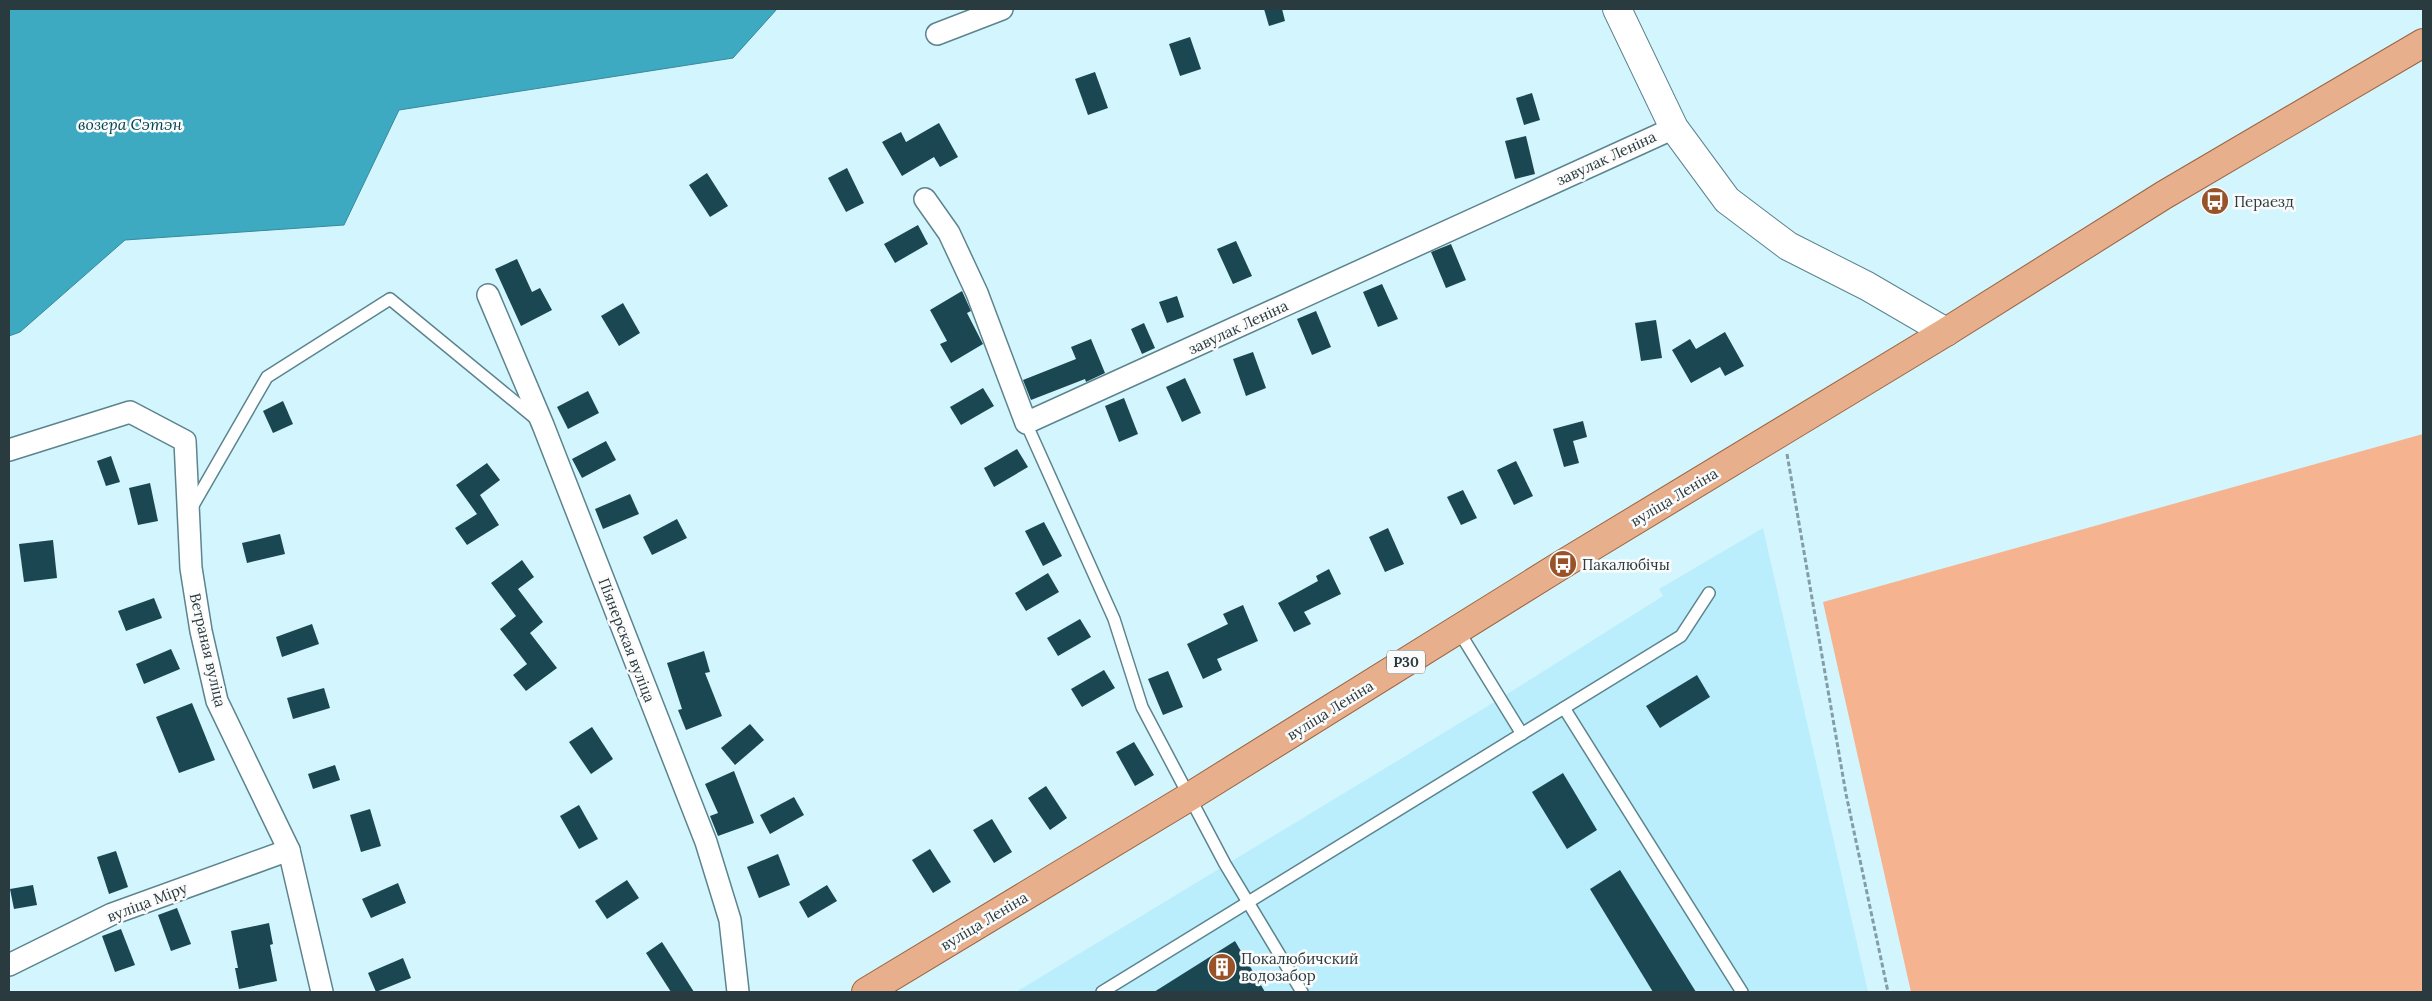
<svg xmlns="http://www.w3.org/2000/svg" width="2432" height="1001" viewBox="0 0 2432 1001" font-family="Lora,serif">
  <rect width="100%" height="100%" fill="#d3f5fe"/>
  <path fill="#baeefc" d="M1763,528L1868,992H1016L1501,698L1663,596L1659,589Z"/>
  <path fill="#f6b38f" d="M2423,434V992H1911L1823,602Z"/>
  <path fill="#3daac2" stroke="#37899b" d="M9,9H777L733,58L399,110L344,225L125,240L20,332L9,336Z"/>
  <g fill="#1a4751">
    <path d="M1264,9H1282L1285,21L1269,26Z"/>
    <path d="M1190,37L1201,69L1180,76L1169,44Z"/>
    <path d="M1095,72L1108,108L1088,115L1075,79Z"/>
    <path d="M1532,93L1540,120L1524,125L1516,98Z"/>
    <path d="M939,123L958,157L940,167L934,157L902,176L882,142L901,132L906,142Z"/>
    <path d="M1526,136L1535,174L1515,179L1505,141Z"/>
    <path d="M847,168L864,203L846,212L828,178Z"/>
    <path d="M707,173L728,206L710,217L689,185Z"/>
    <path d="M918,225L928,244L895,263L884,244Z"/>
    <path d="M1236,241L1252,276L1233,284L1217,249Z"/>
    <path d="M1451,244L1466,280L1446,288L1431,252Z"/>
    <path d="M517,259L532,292L540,288L552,310L521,326L495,269Z"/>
    <path d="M1382,284L1398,319L1378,327L1363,292Z"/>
    <path d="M962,291L971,311L967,313L983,344L951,363L940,344L947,341L930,310Z"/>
    <path d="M1177,296L1184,317L1167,323L1159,302Z"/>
    <path d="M623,303L640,333L619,346L601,316Z"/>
    <path d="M1316,311L1331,347L1312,355L1297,319Z"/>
    <path d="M1656,320L1662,358L1641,361L1635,323Z"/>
    <path d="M1144,323L1155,348L1142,354L1131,329Z"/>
    <path d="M1725,332L1744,366L1725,376L1720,367L1691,383L1672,350L1690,339L1696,349Z"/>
    <path d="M1091,339L1105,373L1086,382L1085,379L1031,400L1023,380L1076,359L1071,347Z"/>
    <path d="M1253,352L1266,388L1246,396L1233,359Z"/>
    <path d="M1185,378L1201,413L1182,422L1166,387Z"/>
    <path d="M983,388L994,406L961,425L950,407Z"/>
    <path d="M588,391L599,413L568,429L557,407Z"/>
    <path d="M1124,398L1138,434L1119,442L1105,406Z"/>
    <path d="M283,401L293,424L273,433L263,411Z"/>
    <path d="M1583,421L1587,437L1573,441L1579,463L1564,467L1553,429Z"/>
    <path d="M606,441L616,460L582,478L572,459Z"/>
    <path d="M1017,449L1028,467L994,487L984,468Z"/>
    <path d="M111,456L120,482L106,486L97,461Z"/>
    <path d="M1516,461L1533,496L1514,505L1497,470Z"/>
    <path d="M487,463L500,480L480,495L499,525L467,545L455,528L477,514L456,485Z"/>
    <path d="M150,483L158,521L138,525L129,488Z"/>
    <path d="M1463,490L1477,518L1461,525L1447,497Z"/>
    <path d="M630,494L639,514L603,529L595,509Z"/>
    <path d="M677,519L687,538L652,555L643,537Z"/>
    <path d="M1044,522L1062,556L1043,566L1025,531Z"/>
    <path d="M1388,528L1404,564L1385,572L1369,537Z"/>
    <path d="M280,534L285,554L247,563L242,543Z"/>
    <path d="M53,540L57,578L24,582L19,544Z"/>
    <path d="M522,560L534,577L518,589L543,622L530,633L557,668L526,691L513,675L527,664L500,629L516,616L491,583Z"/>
    <path d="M1329,569L1341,594L1304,612L1311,624L1294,632L1278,603L1318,581L1316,576Z"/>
    <path d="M1048,573L1059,592L1026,611L1015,593Z"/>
    <path d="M154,598L162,618L126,631L118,611Z"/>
    <path d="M1243,605L1258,641L1217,659L1222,670L1203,679L1187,644L1228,624L1223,614Z"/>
    <path d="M1080,619L1091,637L1058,656L1047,638Z"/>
    <path d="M312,624L319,644L282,657L276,637Z"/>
    <path d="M171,649L180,669L144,684L136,664Z"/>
    <path d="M704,651L710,672L705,673L722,716L686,730L678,710L682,709L667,663Z"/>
    <path d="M1104,670L1115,688L1082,707L1071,689Z"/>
    <path d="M1168,671L1183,707L1163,715L1148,679Z"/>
    <path d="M1697,675L1710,697L1660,728L1646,706Z"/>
    <path d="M324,688L330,708L293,719L287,698Z"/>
    <path d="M192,703L215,760L179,773L156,717Z"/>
    <path d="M750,724L764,740L735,765L721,748Z"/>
    <path d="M592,727L613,759L591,774L569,742Z"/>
    <path d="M1134,742L1154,775L1135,786L1116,752Z"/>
    <path d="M335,765L340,780L313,789L308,774Z"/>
    <path d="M734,771L754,823L718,836L710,816L718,813L705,784Z"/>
    <path d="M1563,773L1597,830L1567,849L1532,792Z"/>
    <path d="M1046,786L1067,818L1050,830L1028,798Z"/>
    <path d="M794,797L804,815L770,834L760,815Z"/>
    <path d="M579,805L598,839L579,849L560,816Z"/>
    <path d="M370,809L381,846L361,852L350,815Z"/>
    <path d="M992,819L1012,852L994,863L973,830Z"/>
    <path d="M930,849L951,882L933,893L912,860Z"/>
    <path d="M116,851L128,887L109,894L97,857Z"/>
    <path d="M778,854L790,885L759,898L747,867Z"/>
    <path d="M1620,870L1696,992H1653L1590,889Z"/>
    <path d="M627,880L639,898L607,919L595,901Z"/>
    <path d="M398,883L406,903L371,918L362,899Z"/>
    <path d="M33,885L37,905L14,909L10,889Z"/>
    <path d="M827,885L837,901L808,918L799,902Z"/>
    <path d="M177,908L191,944L171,951L158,915Z"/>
    <path d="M269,923L273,944L270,945L277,981L239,989L235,968H238L231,931Z"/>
    <path d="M121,929L135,965L115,972L102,936Z"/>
    <path d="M1235,941L1265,992H1154Z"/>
    <path d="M662,942L694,992H671L646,953Z"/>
    <path d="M403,958L411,978L376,992L368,973Z"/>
  </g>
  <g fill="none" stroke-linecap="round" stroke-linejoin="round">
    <defs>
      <g id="service">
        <path d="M1026,423L1114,619L1142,707L1225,864L1302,992"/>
        <path d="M191,509L267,377L390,299L536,419"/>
        <path d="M1458,630L1522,734"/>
        <path d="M1564,708L1742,992"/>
        <path d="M1102,992L1681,636L1709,593"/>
      </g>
      <g id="minor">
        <path d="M937,34L1002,9"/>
        <path d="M925,199L949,233L977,293L1026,423L1674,128"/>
        <path d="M488,295L543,425L706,842L730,920L738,992"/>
        <path d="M9,450L130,412L185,441L191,568L201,631L217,701L289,850L322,992"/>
        <path d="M9,965L112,914L289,850"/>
      </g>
      <path id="tertiary" d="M1617,9L1674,128L1727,200L1788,246L1867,286L1946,332"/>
      <path id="primary" d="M866,992L1189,797L1563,564L1946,332L2164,195L2423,43"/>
    </defs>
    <use href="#service" stroke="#5c848e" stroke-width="14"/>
    <use href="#minor" stroke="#5c848e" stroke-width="24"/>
    <use href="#tertiary" stroke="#5c848e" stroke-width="30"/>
    <use href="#primary" stroke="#9b633f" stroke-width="30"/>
    <path stroke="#839da4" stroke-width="3" stroke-dasharray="5 2.5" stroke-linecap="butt" d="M1787,454L1846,794L1888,992"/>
    <use href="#service" stroke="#fff" stroke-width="11"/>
    <use href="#minor" stroke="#fff" stroke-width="21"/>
    <use href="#tertiary" stroke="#fff" stroke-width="28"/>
    <use href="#primary" stroke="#e8af8c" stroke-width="28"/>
  </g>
  <defs>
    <symbol id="bus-disc" viewBox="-11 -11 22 22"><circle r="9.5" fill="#985328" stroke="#fbfbfb"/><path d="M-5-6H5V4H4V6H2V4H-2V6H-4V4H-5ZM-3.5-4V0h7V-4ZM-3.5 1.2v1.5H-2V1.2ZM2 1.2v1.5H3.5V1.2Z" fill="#fff"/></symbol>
    <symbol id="building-disc" viewBox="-11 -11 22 22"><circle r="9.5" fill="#985328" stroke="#fbfbfb"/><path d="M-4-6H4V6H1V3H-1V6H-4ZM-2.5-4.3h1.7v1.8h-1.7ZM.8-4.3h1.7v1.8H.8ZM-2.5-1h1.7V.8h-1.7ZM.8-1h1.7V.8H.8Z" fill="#fff"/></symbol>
  </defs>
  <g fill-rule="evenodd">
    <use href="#bus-disc" x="2199" y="185" width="32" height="32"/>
    <use href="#bus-disc" x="1547" y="548" width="32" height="32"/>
    <use href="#building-disc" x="1206" y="951" width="32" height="32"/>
  </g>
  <g text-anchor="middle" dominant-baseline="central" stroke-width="5" stroke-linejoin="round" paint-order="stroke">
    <rect fill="#fbfbfb" stroke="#697577" stroke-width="1" x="1387" y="650.5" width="38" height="23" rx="4"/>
    <g font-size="14" font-weight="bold" fill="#2a3b3f">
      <text x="1406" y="662">Р30</text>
    </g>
    <g font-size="15" fill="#2a3b3f" stroke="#fbfbfb">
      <text transform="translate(1606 158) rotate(-25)">завулак Леніна</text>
      <text transform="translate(1238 327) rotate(-25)">завулак Леніна</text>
      <text transform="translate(1674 497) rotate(-31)">вуліца Леніна</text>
      <text transform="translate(627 640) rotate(69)">Піянерская вуліца</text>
      <text transform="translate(208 650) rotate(77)">Ветраная вуліца</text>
      <text transform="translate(1330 710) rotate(-32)">вуліца Леніна</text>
      <text transform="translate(147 902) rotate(-21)">вуліца Міру</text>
      <text transform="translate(984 921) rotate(-31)">вуліца Леніна</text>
    </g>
    <g font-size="15" fill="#2a3b3f" stroke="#fbfbfb" text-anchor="start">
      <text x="2234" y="201">Пераезд</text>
      <text x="1582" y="564">Пакалюбічы</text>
      <text x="1241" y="958">Покалюбичский<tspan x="1241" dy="17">водозабор</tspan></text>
    </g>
    <g font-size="16" font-style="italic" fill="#004451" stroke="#fbfbfb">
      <text x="130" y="124">возера Сэтэн</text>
    </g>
  </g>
  <rect width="2432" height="1001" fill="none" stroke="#2a3b3f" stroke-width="20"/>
</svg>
